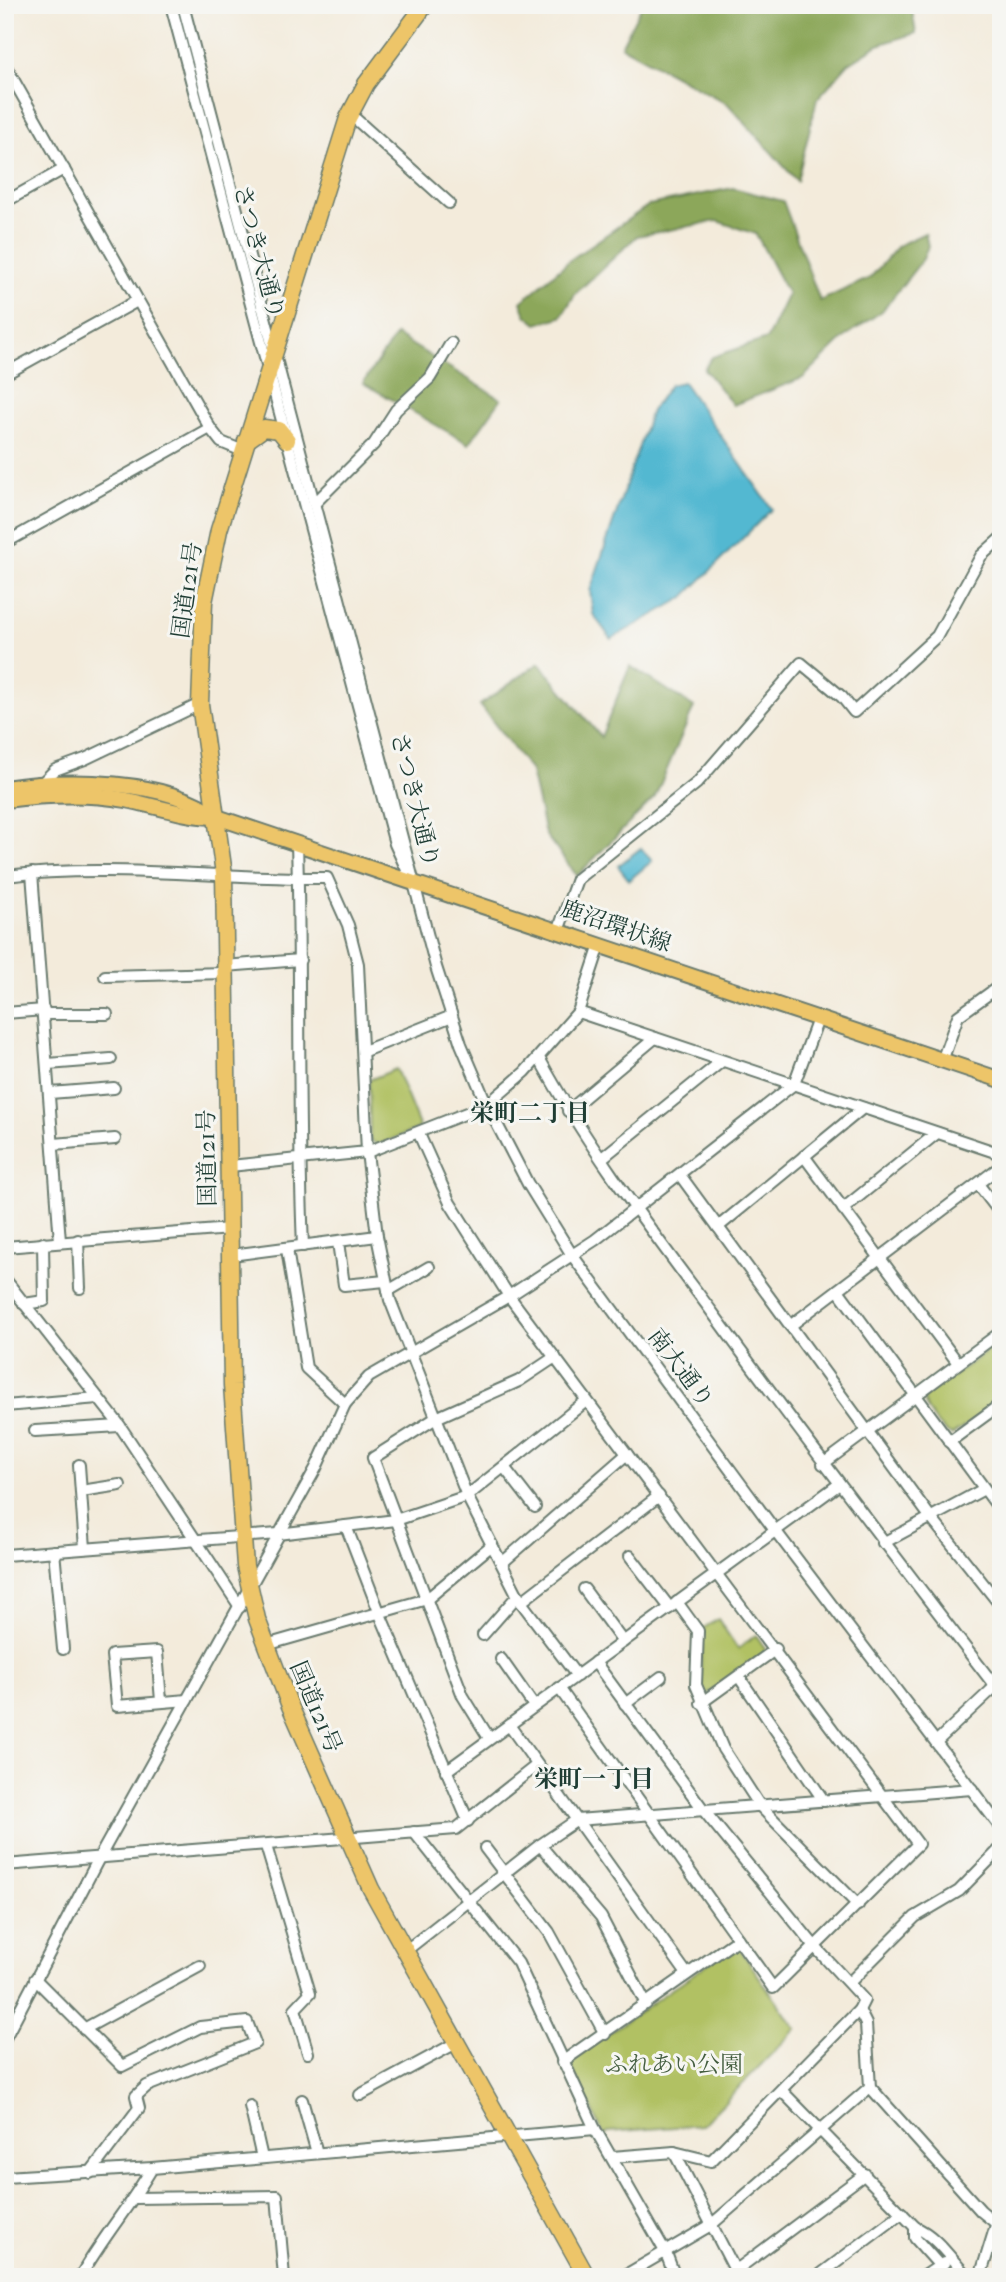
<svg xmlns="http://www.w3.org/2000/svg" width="1006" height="2282" viewBox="0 0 1006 2282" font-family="'IM FELL French Canon','Noto Serif JP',serif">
  <rect width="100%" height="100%" fill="#f6f6f2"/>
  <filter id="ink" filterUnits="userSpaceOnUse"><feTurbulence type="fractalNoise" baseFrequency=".0143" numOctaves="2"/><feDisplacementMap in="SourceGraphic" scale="14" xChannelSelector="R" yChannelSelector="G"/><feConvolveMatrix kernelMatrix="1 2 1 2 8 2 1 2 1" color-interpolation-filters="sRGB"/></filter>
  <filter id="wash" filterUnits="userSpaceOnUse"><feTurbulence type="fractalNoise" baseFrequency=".00686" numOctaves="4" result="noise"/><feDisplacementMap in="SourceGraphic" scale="28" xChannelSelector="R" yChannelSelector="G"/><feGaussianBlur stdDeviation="1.57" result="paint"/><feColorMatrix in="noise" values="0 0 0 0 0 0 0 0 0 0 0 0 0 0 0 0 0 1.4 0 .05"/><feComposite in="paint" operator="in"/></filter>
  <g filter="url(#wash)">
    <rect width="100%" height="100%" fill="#f3ebdb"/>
    <g fill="#b1c164" stroke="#687f4c" stroke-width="2">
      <path d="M396,1069L420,1128L378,1145L370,1140L369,1080Z"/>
      <path d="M997,1344L1001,1345V1401L952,1435C941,1432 924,1409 924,1397Z"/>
      <path d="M718,1619L738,1649L756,1635L765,1648V1653L705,1696L700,1693L702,1629Z"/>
      <path d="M733,1946L739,1948L796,2029L702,2125L608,2132L605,2137L571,2067L572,2059Z"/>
    </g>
    <g fill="#8ca75a" stroke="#567247" stroke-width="2">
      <path d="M642,5H911L916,33L878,45L848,64L817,99L797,181L728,104L621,46Z"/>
      <path d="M733,188L783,201L820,301L870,278L899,245L925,233L928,246L923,259L882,311L846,336L803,378L733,405L704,369L712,357L767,339L788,294L756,234L717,221L637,236L576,293L561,317L537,324L526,315L521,302L570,260L649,205Z"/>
      <path d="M396,335L501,399L469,444L363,383Z"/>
      <path d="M539,663L601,737L630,666L694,707L655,797L577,876L545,834L531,771L480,705Z"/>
    </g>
    <g fill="#53b8d1" stroke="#397a82" stroke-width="2">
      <path d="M683,382L772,509L683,598L611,639L593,614L590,591L651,411L670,385Z"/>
      <path d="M641,848L652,861L629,880L618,866Z"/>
    </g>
  </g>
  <g filter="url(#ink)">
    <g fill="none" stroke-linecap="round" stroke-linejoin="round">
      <defs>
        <g id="minor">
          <path d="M171,5L395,844L407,870"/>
          <path d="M183,5L436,967L461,1044L487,1105L528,1184L572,1255L774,1529L1001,1828"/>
          <path d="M5,65L210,428L221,442L243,451"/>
          <path d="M350,114L449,203"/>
          <path d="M5,202L64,169"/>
          <path d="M5,374L137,301"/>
          <path d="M316,502L374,444L396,410L430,378L451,343"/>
          <path d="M5,543L210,428"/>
          <path d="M41,784L55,770L85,759L200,704"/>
          <path d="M297,843C301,977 297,1112 303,1246"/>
          <path d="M32,873L60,1241"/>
          <path d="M5,876C111,863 220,879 327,878L348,925L358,964L367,1152L377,1236L390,1300L467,1496L521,1602L577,1676"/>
          <path d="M558,931L577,879L697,783L801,663L842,697L854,712L937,636L981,556L1001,538"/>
          <path d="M225,966L300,960"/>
          <path d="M105,976L225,973"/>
          <path d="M578,1012L1001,1154"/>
          <path d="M5,1013L44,1010"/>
          <path d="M45,1014H107"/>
          <path d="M364,1051L452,1016"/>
          <path d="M539,1058C588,1148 651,1230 712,1312C806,1441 903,1567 1001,1694"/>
          <path d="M942,1061L958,1016L1001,985"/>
          <path d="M48,1064L111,1059"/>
          <path d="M50,1093L114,1088"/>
          <path d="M568,1111L655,1038"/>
          <path d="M419,1134L450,1203L509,1296L918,1844L773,1988L559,1688"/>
          <path d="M54,1144L115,1139"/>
          <path d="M804,1156L958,1363"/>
          <path d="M602,1158L722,1061"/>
          <path d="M230,1166L367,1152L487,1105L525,1072L578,1012L600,945"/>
          <path d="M680,1175L931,1518L1001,1606"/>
          <path d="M978,1184L1001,1214"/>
          <path d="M843,1209L937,1133"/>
          <path d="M718,1227L863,1108"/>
          <path d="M78,1240L80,1288"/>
          <path d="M338,1242L344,1285L385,1281"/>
          <path d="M5,1247L230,1229"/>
          <path d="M287,1249L306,1368L345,1404"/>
          <path d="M231,1255L377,1236"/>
          <path d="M5,1279L118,1423L240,1607"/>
          <path d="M838,1290L1001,1511"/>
          <path d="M388,1291L429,1267"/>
          <path d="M24,1304L44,1301L43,1243"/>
          <path d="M790,1326L1001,1166"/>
          <path d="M5,1406L98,1398"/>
          <path d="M35,1431L120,1426"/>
          <path d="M949,1442L1001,1404"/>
          <path d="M823,1464L1001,1332"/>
          <path d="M79,1465L85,1548"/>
          <path d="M504,1467L535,1507"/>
          <path d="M81,1491L120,1485"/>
          <path d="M346,1526L380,1614L468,1821"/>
          <path d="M883,1543L984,1489"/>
          <path d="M54,1551L63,1649"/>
          <path d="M5,1555L278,1534L396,1520L467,1496L586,1401"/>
          <path d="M630,1556L670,1608"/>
          <path d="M502,1563L627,1454"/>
          <path d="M584,1589L623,1642"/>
          <path d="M521,1602L659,1496"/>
          <path d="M677,1602L698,1631L696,1685L723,1749L760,1806L858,1905"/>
          <path d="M483,1635L518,1595"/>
          <path d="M266,1645L427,1599L492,1545"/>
          <path d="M501,1659L534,1706"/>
          <path d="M595,1662L705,1812L816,1948L864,2000L859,2010L711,2161L674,2152L612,2157"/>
          <path d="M739,1677L824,1801"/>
          <path d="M161,1701L157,1652L112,1655L117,1706L187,1700"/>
          <path d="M701,1703L776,1649"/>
          <path d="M625,1704L661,1677"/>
          <path d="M509,1725L687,1974"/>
          <path d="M489,1738L463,1696L373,1458L436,1418L519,1381L555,1357"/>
          <path d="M936,1742L1001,1681"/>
          <path d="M446,1771L838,1485"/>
          <path d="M414,1832L518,1963L595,2129L666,2253L675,2277"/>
          <path d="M5,1833L8,1864"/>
          <path d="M540,1845L601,1917L646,2004"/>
          <path d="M266,1846L310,1993L295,2009L308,2053"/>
          <path d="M485,1848L549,1932L605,2034"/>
          <path d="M5,1865L456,1829L537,1765"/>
          <path d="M404,1952L540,1845L577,1820L972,1789"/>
          <path d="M35,1979L122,2066L200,2027L247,2022L255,2043L147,2086L136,2096L139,2108L90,2173"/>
          <path d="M850,1982L915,1917L959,1891L1001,1848"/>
          <path d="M859,2010L866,2024L870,2087L981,2211L1001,2227"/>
          <path d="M84,2029L200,1966"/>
          <path d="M5,2038L99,1858L316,1468L345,1404L369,1377L509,1296L595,1240L794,1084L818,1019"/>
          <path d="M562,2062L738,1939"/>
          <path d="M782,2091L915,2227C938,2237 950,2259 968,2277"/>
          <path d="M360,2095L456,2043"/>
          <path d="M302,2100L317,2153"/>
          <path d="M250,2106L262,2158"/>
          <path d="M674,2152L737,2274"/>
          <path d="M5,2177L152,2168L595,2129"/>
          <path d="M135,2198L277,2196L284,2277"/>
          <path d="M915,2227V2238L940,2266"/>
          <path d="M735,2271L865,2174"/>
          <path d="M80,2277C102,2238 130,2206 152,2168"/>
          <path d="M622,2277L711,2225L870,2087"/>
          <path d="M817,2277L902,2213"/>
          <path d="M923,2277L944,2263"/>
          <path d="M980,2277L1001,2209"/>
        </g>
        <g id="major">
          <path d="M5,788C65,778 168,779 217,817"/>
          <path d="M5,800C45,795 86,793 126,800C157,806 186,817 217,817L1001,1080"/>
        </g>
        <g id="highway">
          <path d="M425,5L366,84L348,118L219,530L204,602L200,704L224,874L232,1385L245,1566L257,1619L290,1706L371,1889L587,2277"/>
          <path d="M246,441L264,428L279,430L287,440"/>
        </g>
      </defs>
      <use href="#minor" stroke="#697a6e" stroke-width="14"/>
      <use href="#major" stroke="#697a6e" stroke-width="18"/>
      <use href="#highway" stroke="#697a6e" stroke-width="19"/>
      <use href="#minor" stroke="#fff" stroke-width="10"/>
      <use href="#major" stroke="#edc569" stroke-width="14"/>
      <use href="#highway" stroke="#edc569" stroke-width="16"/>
    </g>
  </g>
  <g text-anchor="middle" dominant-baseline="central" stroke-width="6" stroke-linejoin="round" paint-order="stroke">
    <g font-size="23" fill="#1f3d34" stroke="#f6f6f2">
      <text transform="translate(259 252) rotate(75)">さつき大通り</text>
      <text transform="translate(187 590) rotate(-82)">国道121号</text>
      <text transform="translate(415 800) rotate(76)">さつき大通り</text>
      <text transform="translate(616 926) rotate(19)">鹿沼環状線</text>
      <text transform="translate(207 1158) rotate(-91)">国道121号</text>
      <text transform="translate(681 1368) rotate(53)">南大通り</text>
      <text transform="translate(316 1707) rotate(67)">国道121号</text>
    </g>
    <g font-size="23" fill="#445e40" stroke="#f6f6f2">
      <text x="674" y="2064">ふれあい公園</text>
    </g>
    <g font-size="24" font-weight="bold" fill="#1f3d34" stroke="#f6f6f2">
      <text x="530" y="1113">栄町二丁目</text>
      <text x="594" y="1779">栄町一丁目</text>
    </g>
  </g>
  <rect width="1006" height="2282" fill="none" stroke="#f6f6f2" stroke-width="28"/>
</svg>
